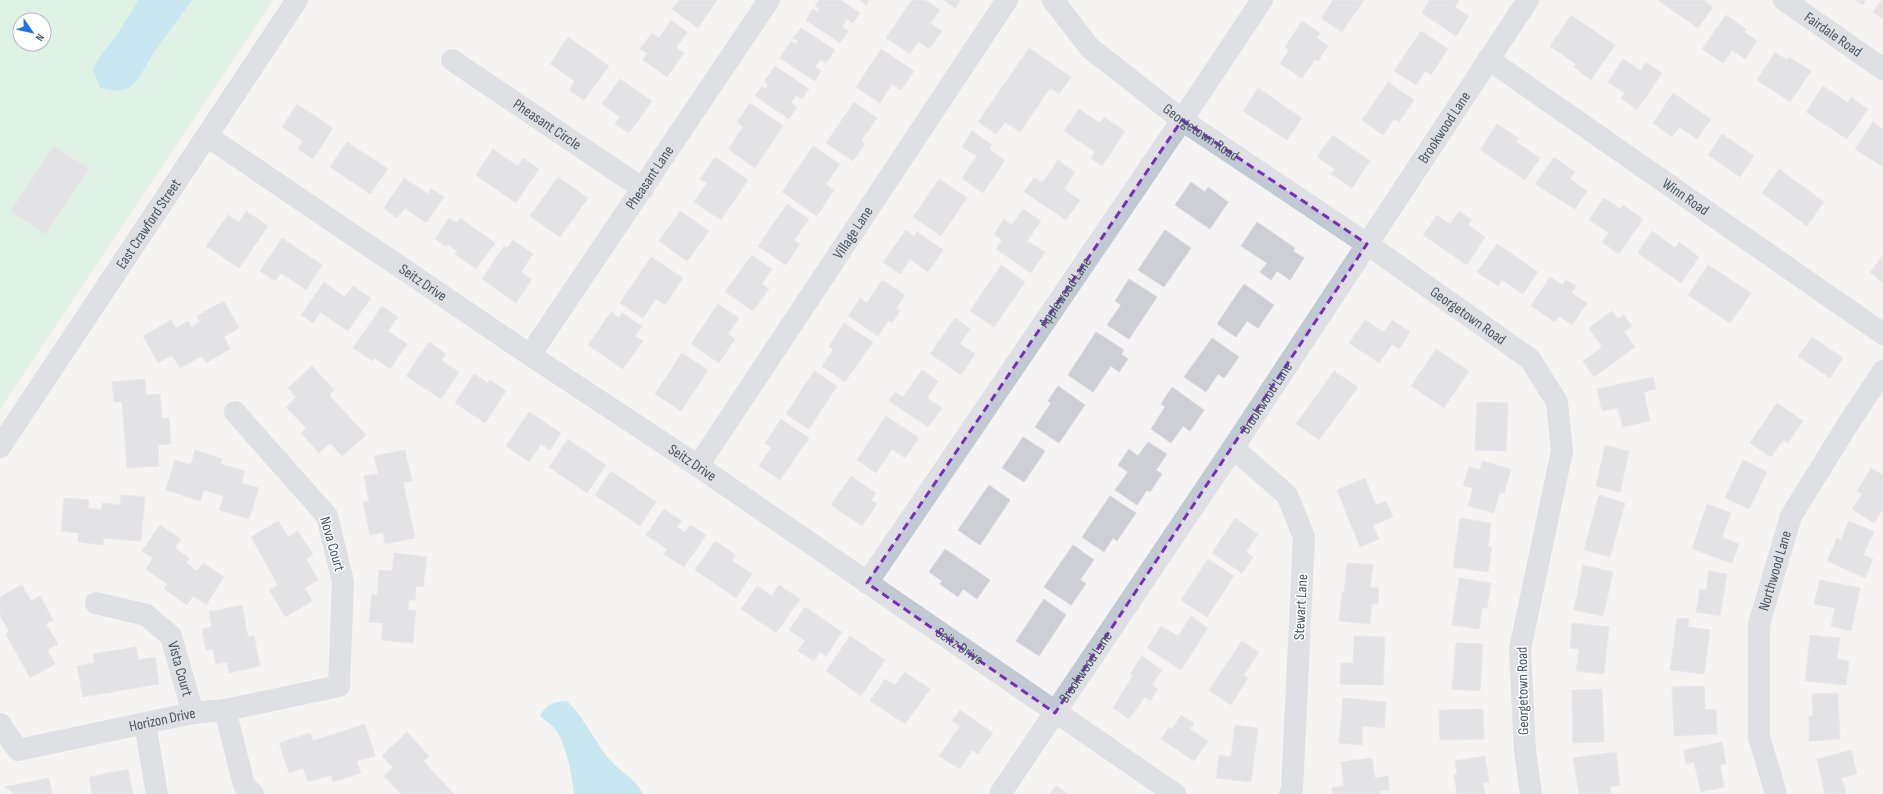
<svg xmlns="http://www.w3.org/2000/svg" width="1883" height="794" viewBox="0 0 1883 794" font-family="'Sofia Sans Condensed',sans-serif">
  <rect width="100%" height="100%" fill="#f5f3f3"/>
  <path fill="#c3f1d5" fill-rule="evenodd" d="M0,0H273L0,409ZM20,20H44V44H20Z"/>
  <g fill="#90daee">
    <path d="M139,0H192L156,49L138,79L129,88L118,91L100,88L93,70L98,59L116,36Z"/>
    <path d="M567,701C587,720 596,747 615,765C626,775 637,781 643,794H574C572,776 566,741 554,728C550,723 544,720 540,716C546,704 553,702 567,701Z"/>
  </g>
  <g fill="#cdcfd5" stroke="#d7d9de">
    <path d="M679,0H717L698,28L672,9Z"/>
    <path d="M819,0H841L860,13L853,23L847,19L842,27L848,31L840,43L806,20L813,9L817,12L819,9L815,6Z"/>
    <path d="M859,0H869L866,5Z"/>
    <path d="M912,0H925L940,10L930,23L942,31L929,49L918,41L910,54L886,38Z"/>
    <path d="M944,0H961L955,8Z"/>
    <path d="M1333,0H1364L1342,32L1321,18Z"/>
    <path d="M1430,0H1459L1455,7L1469,16L1456,36L1422,13Z"/>
    <path d="M1660,0H1703L1713,7L1698,28L1659,1Z"/>
    <path d="M1855,0H1866L1863,5Z"/>
    <path d="M1882,0H1883V19L1873,12Z"/>
    <path d="M1571,15L1615,45L1591,80L1574,67L1576,64L1550,46Z"/>
    <path d="M1726,15L1746,29L1744,32L1757,41L1745,59L1732,50L1723,63L1702,49Z"/>
    <path d="M671,20L687,32L676,48L684,53L667,77L643,60L647,53L640,49L652,33L659,38Z"/>
    <path d="M1302,21L1320,33L1317,38L1328,46L1318,61L1315,59L1302,78L1280,64L1289,50L1285,47Z"/>
    <path d="M801,28L835,50L826,63L820,59L815,67L821,71L815,81L780,58L791,41L796,44L798,41L793,38Z"/>
    <path d="M1421,31L1448,49L1431,75L1425,71L1416,85L1394,71Z"/>
    <path d="M568,37L609,66L584,100L569,90L575,81L550,64Z"/>
    <path d="M1029,48L1071,77L1059,94L1050,88L1020,132L1005,122L996,134L978,122Z"/>
    <path d="M881,49L914,71L901,90L892,84L880,103L856,87Z"/>
    <path d="M1775,52L1787,60L1789,57L1811,71L1790,102L1757,80Z"/>
    <path d="M1623,59L1641,71L1646,62L1662,73L1637,110L1621,98L1625,93L1608,82Z"/>
    <path d="M775,66L809,89L802,99L796,95L791,103L797,107L789,119L755,96L762,86L766,89L768,85L764,82Z"/>
    <path d="M620,79L652,101L629,133L615,124L620,117L602,104Z"/>
    <path d="M1388,82L1414,100L1399,122L1394,119L1383,135L1362,120Z"/>
    <path d="M1823,86L1848,103L1851,97L1868,109L1847,139L1806,112Z"/>
    <path d="M1258,88L1302,118L1287,140L1243,111Z"/>
    <path d="M1673,93L1711,119L1697,139L1679,127L1672,137L1653,123Z"/>
    <path d="M854,102L877,118L861,141L865,144L853,161L826,143Z"/>
    <path d="M750,103L783,126L755,168L728,149L743,127L737,122Z"/>
    <path d="M297,104L333,128L313,159L298,149L303,141L282,127Z"/>
    <path d="M1079,109L1100,123L1104,117L1125,131L1102,166L1091,158L1095,152L1064,131Z"/>
    <path d="M1873,122L1883,129V167L1855,149Z"/>
    <path d="M1497,124L1518,138L1516,142L1540,158L1525,180L1480,150Z"/>
    <path d="M972,131L992,145L989,149L1005,160L983,193L962,178L977,156L962,147Z"/>
    <path d="M1722,134L1754,156L1740,177L1708,155Z"/>
    <path d="M1333,135L1370,161L1352,188L1331,174L1335,169L1317,157Z"/>
    <path d="M347,142L388,169L370,194L330,167Z"/>
    <path d="M54,146L89,169L45,234L11,211Z"/>
    <path d="M813,146L840,164L826,184L834,190L817,216L782,192Z"/>
    <path d="M493,149L518,166L523,158L539,169L516,203L476,175Z"/>
    <path d="M715,157L748,180L721,220L694,202L707,183L700,179Z"/>
    <path d="M1554,157L1575,172L1570,179L1587,191L1575,209L1535,184Z"/>
    <path d="M1058,160L1075,172L1064,189L1080,200L1066,220L1024,192L1034,178L1042,183Z"/>
    <path d="M1779,169L1824,202L1807,226L1762,193Z"/>
    <path d="M558,177L588,198L560,237L530,216Z"/>
    <path d="M404,178L428,194L431,189L444,197L426,223L405,208L397,218L384,208Z"/>
    <path d="M939,179L967,198L941,236L913,217Z"/>
    <path d="M1191,182L1205,192L1208,187L1228,202L1210,229L1175,205Z"/>
    <path d="M1604,198L1620,209L1623,205L1643,219L1619,254L1602,242L1609,233L1589,220Z"/>
    <path d="M787,204L809,219L794,240L800,244L786,265L758,246Z"/>
    <path d="M1023,209L1041,221L1027,241L1045,252L1031,273L996,249L1002,240L994,234L1004,219L1012,225Z"/>
    <path d="M246,211L268,226L239,268L206,246L228,215L239,222Z"/>
    <path d="M680,211L709,231L687,261L659,241Z"/>
    <path d="M1459,211L1472,220L1468,225L1485,237L1467,265L1423,235L1437,215L1450,224Z"/>
    <path d="M449,218L457,223L460,218L495,243L476,269L455,254L457,251L448,244L446,246L435,239Z"/>
    <path d="M1257,222L1295,248L1293,251L1304,258L1290,280L1277,271L1271,280L1260,272L1267,263L1241,246Z"/>
    <path d="M906,230L914,236L917,232L943,250L928,272L910,259L900,274L883,262Z"/>
    <path d="M1165,230L1191,248L1164,287L1138,270Z"/>
    <path d="M1652,231L1675,248L1679,242L1699,257L1681,283L1638,253Z"/>
    <path d="M282,238L322,265L306,290L281,273L275,281L260,271Z"/>
    <path d="M513,240L533,254L521,272L532,279L516,303L482,279L504,246L507,248Z"/>
    <path d="M1497,244L1538,272L1523,294L1502,280L1498,286L1477,272Z"/>
    <path d="M752,255L772,269L762,284L769,289L753,311L725,292Z"/>
    <path d="M1883,255V283L1870,272Z"/>
    <path d="M651,257L683,278L665,305L656,299L643,318L620,303Z"/>
    <path d="M1001,265L1025,282L994,327L970,311Z"/>
    <path d="M1708,265L1751,293L1730,323L1688,295Z"/>
    <path d="M1550,277L1562,285L1566,280L1576,286L1571,293L1587,303L1572,325L1559,316L1555,322L1531,306Z"/>
    <path d="M1129,279L1157,297L1129,339L1107,325L1121,305L1115,301Z"/>
    <path d="M882,280L905,295L896,308L900,311L892,323L889,320L878,336L848,316L860,298L867,303Z"/>
    <path d="M324,282L345,297L353,286L371,298L348,331L320,312L313,323L301,315Z"/>
    <path d="M1244,284L1274,305L1258,328L1247,321L1236,337L1217,324Z"/>
    <path d="M224,301L239,328L224,337L230,349L206,363L202,356L180,368L172,355L158,363L143,336L171,320L176,328L188,321L191,327L200,322L197,316Z"/>
    <path d="M718,304L739,318L728,334L735,339L719,363L691,344Z"/>
    <path d="M382,306L398,317L388,331L407,344L390,369L375,358L373,361L353,348Z"/>
    <path d="M1612,311L1618,319L1624,315L1632,326L1624,332L1635,347L1594,377L1583,361L1602,347L1589,328Z"/>
    <path d="M611,312L619,318L622,313L642,326L635,336L643,341L623,369L588,345Z"/>
    <path d="M955,318L970,329L960,344L975,354L961,375L930,354Z"/>
    <path d="M1365,320L1384,332L1392,320L1410,332L1399,349L1392,344L1379,363L1349,343Z"/>
    <path d="M844,323L873,342L845,382L822,366L833,350L829,346Z"/>
    <path d="M1096,332L1124,350L1121,354L1128,359L1119,372L1111,366L1093,392L1068,375Z"/>
    <path d="M1812,337L1843,358L1830,378L1798,356Z"/>
    <path d="M1212,338L1239,357L1224,378L1218,374L1206,392L1184,377Z"/>
    <path d="M429,342L446,354L441,360L459,372L441,399L406,376Z"/>
    <path d="M1436,349L1469,371L1444,408L1411,386Z"/>
    <path d="M682,353L708,370L681,411L655,394Z"/>
    <path d="M312,366L334,390L329,395L366,435L342,456L330,443L319,453L301,433L306,428L286,407L296,397L288,388Z"/>
    <path d="M922,370L938,381L927,398L942,408L928,427L889,401L895,392L903,397Z"/>
    <path d="M814,371L837,386L809,429L786,414Z"/>
    <path d="M1334,371L1358,387L1319,440L1296,424Z"/>
    <path d="M474,374L488,383L490,380L506,391L485,423L455,403Z"/>
    <path d="M1653,377L1656,389L1644,392L1650,421L1623,427L1618,408L1602,411L1597,389Z"/>
    <path d="M145,379L146,395L160,394L162,418H169L171,444L158,445L159,466L127,468L122,402H114L112,382Z"/>
    <path d="M1058,386L1085,405L1059,443L1035,427L1051,403L1048,401Z"/>
    <path d="M1172,387L1204,410L1190,431L1183,426L1171,443L1151,429L1165,407L1161,404Z"/>
    <path d="M1477,402L1508,403L1506,451L1475,450Z"/>
    <path d="M1777,403L1803,421L1788,443L1783,440L1771,457L1750,443Z"/>
    <path d="M529,412L561,433L550,450L541,444L529,462L506,446Z"/>
    <path d="M886,416L919,438L905,458L892,449L876,473L857,460Z"/>
    <path d="M781,419L809,438L780,480L759,466L771,448L765,443Z"/>
    <path d="M1023,437L1045,451L1024,482L1002,468Z"/>
    <path d="M568,439L606,465L587,493L549,467Z"/>
    <path d="M1148,442L1167,454L1156,470L1162,474L1150,492L1147,490L1137,505L1115,490L1128,472L1118,465L1129,449L1138,456Z"/>
    <path d="M1605,445L1629,451L1620,492L1596,486Z"/>
    <path d="M195,450L222,459L220,464L245,471L241,483L259,488L249,519L219,510L224,496L204,490L200,501L166,490L175,460L191,465Z"/>
    <path d="M405,450L412,481L403,482L415,538L385,544L383,532L370,535L363,502L369,501L364,476L378,474L374,456Z"/>
    <path d="M1743,460L1767,472L1749,509L1725,498Z"/>
    <path d="M1482,461L1511,469L1504,493L1500,492L1494,513L1468,506L1473,488L1463,486L1469,467L1480,470Z"/>
    <path d="M1871,468L1883,475V509L1874,523L1852,509L1862,494L1857,491Z"/>
    <path d="M611,471L656,502L640,526L595,495Z"/>
    <path d="M851,476L876,493L871,500L877,504L862,526L831,505Z"/>
    <path d="M1365,478L1376,505L1386,501L1393,517L1373,525L1379,539L1360,547L1337,490Z"/>
    <path d="M989,485L1010,500L980,545L958,530Z"/>
    <path d="M121,495L145,497L141,541L104,538L103,545L78,542L79,533L61,531L64,498L89,500L88,508L102,510V503L120,505Z"/>
    <path d="M1599,495L1625,503L1610,557L1584,550Z"/>
    <path d="M1110,496L1136,513L1117,541L1113,538L1104,552L1082,537Z"/>
    <path d="M1707,504L1731,513L1722,537L1739,544L1732,563L1692,549Z"/>
    <path d="M664,509L682,521L677,527L685,533L690,525L706,535L684,567L664,554L667,549L646,535Z"/>
    <path d="M1235,518L1258,534L1246,552L1253,557L1242,573L1212,553Z"/>
    <path d="M1460,518L1491,523L1488,546L1492,547L1488,572L1453,567Z"/>
    <path d="M278,521L288,537L298,531L313,555L306,559L318,580L305,588L312,601L285,617L269,590L278,585L251,537Z"/>
    <path d="M1849,521L1874,532L1863,555L1873,559L1865,578L1827,561L1837,538L1841,540Z"/>
    <path d="M160,525L181,539L175,548L189,558L186,563L197,571L203,563L224,577L206,605L193,596L187,605L164,589L167,584L146,569L153,558L142,551Z"/>
    <path d="M715,541L736,555L732,561L752,574L736,598L695,570Z"/>
    <path d="M1073,545L1094,560L1080,580L1086,584L1071,605L1044,587Z"/>
    <path d="M945,549L990,580L977,599L963,589L958,597L940,584L942,581L929,572Z"/>
    <path d="M394,553L427,557L423,587L416,586L415,600H409L408,610H416L413,643L381,640L383,623L369,622L372,594L377,595L379,570L392,571Z"/>
    <path d="M1208,559L1234,576L1207,617L1181,600Z"/>
    <path d="M1347,563L1373,565L1370,587L1379,588L1378,604H1372L1370,624L1339,621L1342,592H1344Z"/>
    <path d="M1583,565L1613,572L1603,616L1574,610Z"/>
    <path d="M1709,571L1727,574L1720,616L1696,612L1700,589L1706,590Z"/>
    <path d="M1459,578L1491,583L1487,608H1482L1479,629L1452,625Z"/>
    <path d="M1820,580L1860,588L1851,631L1831,626L1835,608L1814,604Z"/>
    <path d="M22,585L31,601L40,596L53,620L46,624L58,644L47,650L55,664L30,678L6,634L9,632L0,615V597Z"/>
    <path d="M779,585L800,599L776,633L741,609L757,586L772,596Z"/>
    <path d="M1044,599L1066,615L1039,656L1016,641Z"/>
    <path d="M242,605L248,637L254,636L260,666L229,673L227,662L216,664L213,649L206,650L202,629L212,627L209,612Z"/>
    <path d="M805,607L842,632L826,656L820,652L814,661L798,651L805,641L789,630Z"/>
    <path d="M1191,616L1208,628L1181,670L1147,648L1161,626L1178,636Z"/>
    <path d="M1677,618L1689,619L1688,627L1710,630L1704,674L1670,670Z"/>
    <path d="M1572,623L1609,627L1604,674L1576,671L1579,649L1570,648Z"/>
    <path d="M1810,635L1840,638L1837,659L1849,661L1846,685L1805,681Z"/>
    <path d="M850,636L885,660L861,696L826,671Z"/>
    <path d="M1354,636L1385,637L1383,685L1340,684L1341,663H1353Z"/>
    <path d="M1242,641L1259,652L1244,675L1248,678L1231,705L1209,690Z"/>
    <path d="M1456,643L1483,644L1480,691L1452,689Z"/>
    <path d="M136,647L138,660L155,657L159,684L83,697L77,666L94,663L93,654Z"/>
    <path d="M1142,656L1162,670L1152,685L1158,689L1150,701L1145,697L1129,719L1113,708L1133,675L1130,674Z"/>
    <path d="M905,672L930,689L905,724L870,701L885,679L895,685Z"/>
    <path d="M1704,686L1705,710L1716,709L1717,734L1674,736L1672,687Z"/>
    <path d="M1602,689L1604,742L1573,743L1572,690Z"/>
    <path d="M1838,693L1840,739L1809,741V716H1813L1812,694Z"/>
    <path d="M1343,698L1386,702L1384,728L1363,726L1362,745L1339,743Z"/>
    <path d="M1483,709L1484,739L1440,740L1439,710Z"/>
    <path d="M960,710L993,733L978,754L972,750L960,769L939,756L960,726L952,721Z"/>
    <path d="M1181,715L1194,723L1190,729L1208,741L1194,761L1161,739L1169,727L1172,729Z"/>
    <path d="M365,724L375,756L357,761L361,773L333,782L331,775L308,782L303,768L289,773L279,743L310,733L313,741Z"/>
    <path d="M1235,725L1258,728L1251,782L1216,778L1219,755L1231,757Z"/>
    <path d="M407,732L429,756L423,761L454,794H401L384,776L393,767L382,756Z"/>
    <path d="M1722,742L1726,764L1720,765L1724,787L1701,792L1694,762L1686,764L1684,750Z"/>
    <path d="M1851,750L1857,774L1842,778L1846,794H1825L1817,759Z"/>
    <path d="M1616,752L1620,785L1610,787L1611,794H1579L1573,758Z"/>
    <path d="M1485,756L1489,782L1483,783L1485,794H1457L1454,775L1457,774L1455,761Z"/>
    <path d="M1372,758L1375,778L1388,776L1389,790L1380,791L1381,794H1333L1332,788L1344,786L1341,762Z"/>
    <path d="M128,769L133,794H92L89,777Z"/>
    <path d="M49,778L52,794H12L13,792L4,787Z"/>
    <path d="M1056,786L1068,794H1050Z"/>
  </g>
  <g fill="none" stroke-linecap="round" stroke-linejoin="round">
    <g stroke="#c1cad2" stroke-width="22">
      <path id="s1" d="M1053,0L1090,48L1182,120L1367,244L1530,359L1557,402L1562,451L1520,649L1525,751L1531,794"/>
      <path id="s2" d="M1784,0L1883,69"/>
      <path id="s3" d="M1488,59L1883,334"/>
      <path id="s4" d="M452,60L643,189"/>
      <path id="s5" d="M207,136L530,355L698,466L1175,794"/>
      <path id="s6" d="M530,355L769,0"/>
      <path id="s7" d="M0,447L297,0"/>
      <path d="M1233,448L1287,495L1304,537L1292,790L1290,794"/>
      <path id="s8" d="M698,466L1007,0"/>
      <path id="s9" d="M867,583L1182,120L1262,0"/>
      <path id="s10" d="M96,603L146,615L171,636L193,713"/>
      <path d="M225,710L244,785L253,794"/>
      <path id="s11" d="M0,724L18,750L193,713L225,710L339,686L343,582L327,516L235,412"/>
      <path d="M145,724L157,794"/>
      <path id="s12" d="M1000,794L1233,448L1528,0"/>
      <path id="s13" d="M1776,794L1759,737V624L1791,516L1848,424L1883,371"/>
    </g>
  </g>
  <path d="M0 0H1883V794H0ZM1182,120L1367,244L1055,713L867,583Z" fill="#f5f3f3" fill-opacity=".55" fill-rule="evenodd"/>
  <path fill="none" stroke="#7b2cbf" stroke-width="3" stroke-dasharray="8 5" stroke-linejoin="round" d="M1182,120L1367,244L1055,713L867,583Z"/>
  <g text-anchor="middle" dominant-baseline="central" stroke-width="3" stroke-linejoin="round" paint-order="stroke">
    <g font-size="15" fill="#4a5661" stroke="#fff">
      <text stroke="none"><textPath href="#s2" startOffset="60">Fairdale Road</textPath></text>
      <text stroke="none"><textPath href="#s4" startOffset="115">Pheasant Circle</textPath></text>
      <text stroke="none"><textPath href="#s12" startOffset="801">Brookwood Lane</textPath></text>
      <text stroke="none"><textPath href="#s1" startOffset="200">Georgetown Road</textPath></text>
      <text stroke="none"><textPath href="#s6" startOffset="214">Pheasant Lane</textPath></text>
      <text stroke="none"><textPath href="#s3" startOffset="241">Winn Road</textPath></text>
      <text stroke="none"><textPath href="#s7" startOffset="268">East Crawford Street</textPath></text>
      <text stroke="none"><textPath href="#s8" startOffset="280">Village Lane</textPath></text>
      <text stroke="none"><textPath href="#s5" startOffset="261">Seitz Drive</textPath></text>
      <text stroke="none"><textPath href="#s9" startOffset="352">Applewood Lane</textPath></text>
      <text stroke="none"><textPath href="#s1" startOffset="524">Georgetown Road</textPath></text>
      <text stroke="none"><textPath href="#s12" startOffset="477">Brookwood Lane</textPath></text>
      <text stroke="none"><textPath href="#s5" startOffset="585">Seitz Drive</textPath></text>
      <text transform="translate(332 544) rotate(74)">Nova Court</text>
      <text stroke="none"><textPath href="#s13" startOffset="228">Northwood Lane</textPath></text>
      <text transform="translate(1301 607) rotate(-87)">Stewart Lane</text>
      <text stroke="none"><textPath href="#s5" startOffset="909">Seitz Drive</textPath></text>
      <text stroke="none"><textPath href="#s12" startOffset="153">Brookwood Lane</textPath></text>
      <text stroke="none"><textPath href="#s10" startOffset="118">Vista Court</textPath></text>
      <text transform="translate(1523 691) rotate(-91)">Georgetown Road</text>
      <text stroke="none"><textPath href="#s11" startOffset="179">Horizon Drive</textPath></text>
    </g>
  </g>
  <g transform="translate(32 32) rotate(124)"><circle r="19" fill="#ffffff" stroke="#b7bbc0"/>
  <path d="M0-3L7 15L0 10L-7 15Z" fill="#1a73e8"/>
  <text y="-6" font-size="11" font-weight="bold" text-anchor="middle" fill="#4a5661">N</text>
  </g>
</svg>
